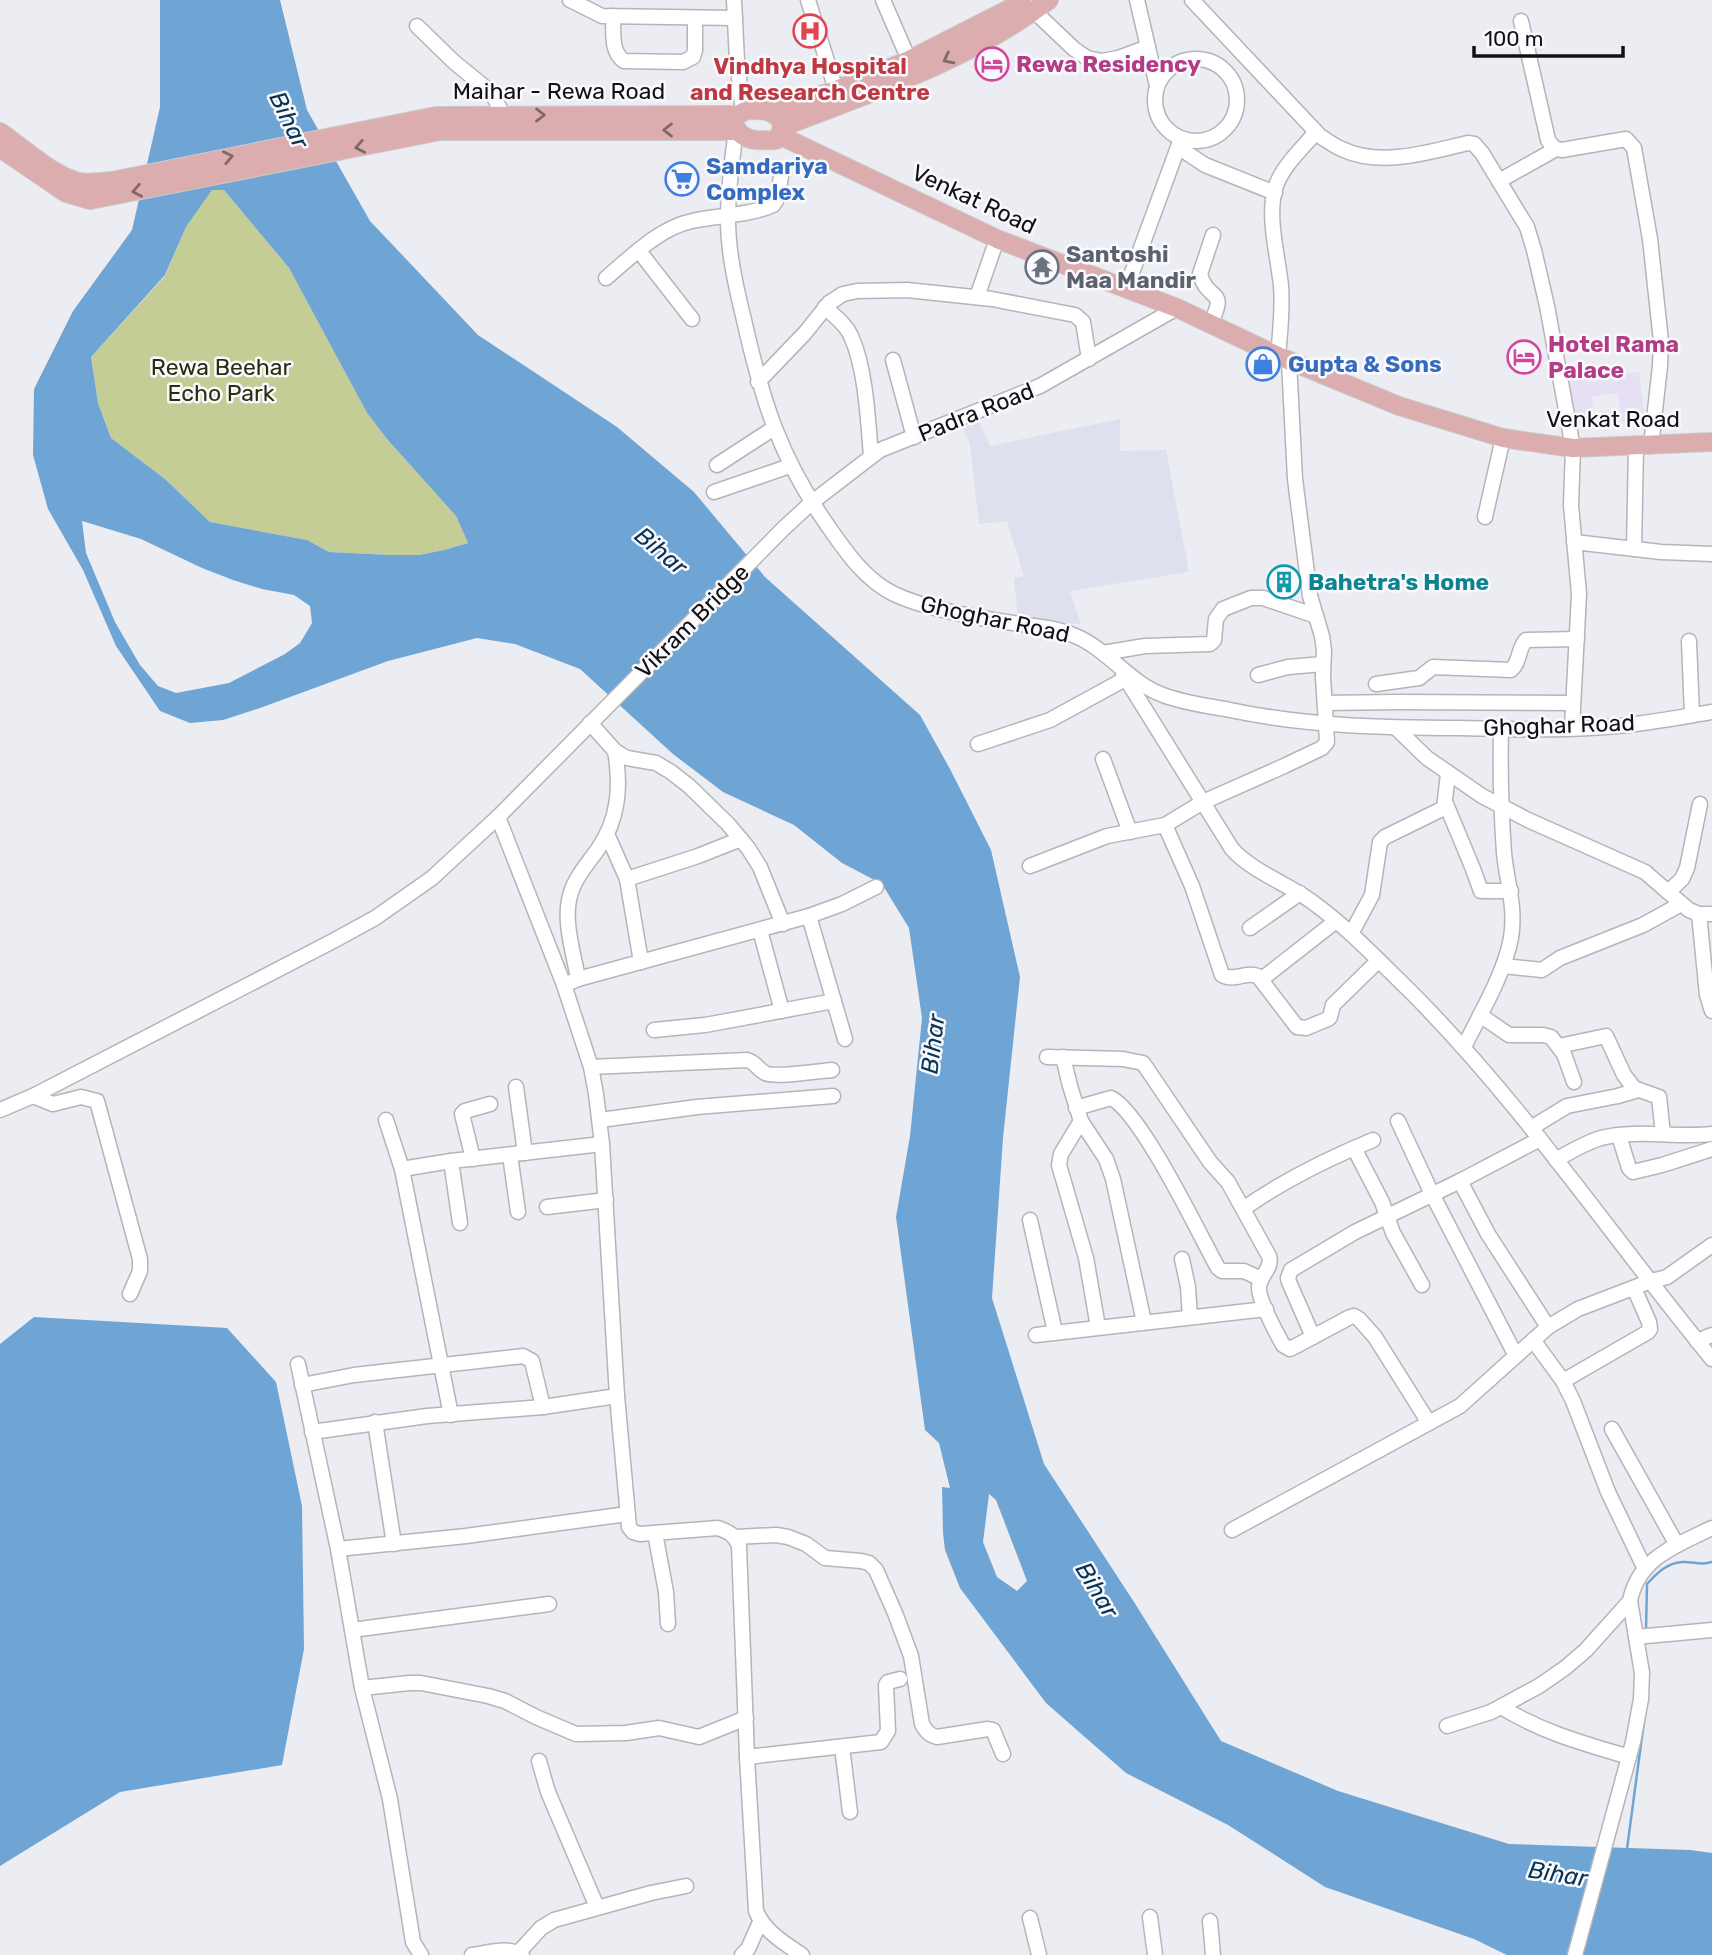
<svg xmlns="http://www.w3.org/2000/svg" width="1712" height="1955" viewBox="0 0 1712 1955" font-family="Rubik,sans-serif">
  <rect width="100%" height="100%" fill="#ececf3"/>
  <path fill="#e7dff4" d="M1639,372L1645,418L1621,421L1618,393L1592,396L1594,424L1573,426L1567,380Z"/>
  <path fill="#dfe0ee" d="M1120,419V451L1166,450L1189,572L1070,591L1081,624L1018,620L1014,578L1024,576L1007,521L979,524L970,444L963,427L979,422L990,446Z"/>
  <path fill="#c3cd95" d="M212,190H224L289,268L367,413L387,439L456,516L468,543L444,550L419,555H391L329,552L307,540L210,522L165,479L111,438L98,403L91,357L165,276L186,227Z"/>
  <g fill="#6fa5d4" fill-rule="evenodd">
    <path d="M160,0H280L307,110L370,221L478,335L617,427L694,492L765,577L920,715L950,769L991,850L1020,977L1003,1138L992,1298L1044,1464L1134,1602L1221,1741L1338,1791L1509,1844L1690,1850L1712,1853V1955H1507L1474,1939L1325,1887L1228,1825L1126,1773L1046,1703L960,1588L945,1550L943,1533L942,1487L950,1488L939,1443L925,1430L896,1217L910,1136L922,1018L909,928L882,884L842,863L794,825L723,792L673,754L580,669L515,644L477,638L388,661L260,708L223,720L190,723L160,711L116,646L83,570L48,509L33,455L34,389L73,311L132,230L160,107ZM212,190H224L289,268L367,413L387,439L456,516L468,543L444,550L419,555H391L329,552L307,540L210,522L165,479L111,438L98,403L91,357L165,275L186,227ZM82,521L141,539L202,568L233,580L262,589L294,595L310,606L312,623L300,643L285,654L229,683L176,693L158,686L140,665L115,622L86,553ZM989,1494L996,1500L1027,1581L1017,1591L997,1577L983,1542Z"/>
    <path d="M34,1317L227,1328L276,1382L302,1506L304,1649L282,1765L120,1792L0,1866V1344Z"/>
  </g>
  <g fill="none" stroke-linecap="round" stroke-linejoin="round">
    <g stroke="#6fa5d4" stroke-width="2.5">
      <path d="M1646,1630L1647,1584C1657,1573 1667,1563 1682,1562C1693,1561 1701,1566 1712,1562"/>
      <path d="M1627,1849L1647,1699"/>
    </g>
    <defs>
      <g id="minor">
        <path d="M570,0L602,16L735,18"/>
        <path d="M734,0L737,61L743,112"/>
        <path d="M808,0L836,90"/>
        <path d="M883,0L909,60"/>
        <path d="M1137,0L1157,86"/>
        <path d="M1192,0L1320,136C1328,141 1335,147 1344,150C1382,167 1429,152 1468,143L1474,144L1482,153L1527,227L1534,250L1547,306L1573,448L1571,505L1579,594L1572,728"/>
        <path d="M1034,11L1074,49L1087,58L1102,61L1118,58L1148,47"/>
        <path d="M613,16C614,32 610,51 624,61L683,62L693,57L695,50V18"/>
        <path d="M1521,21L1548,140C1552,146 1554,149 1562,150L1626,139L1634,148L1650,239L1661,341L1660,366L1651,446"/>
        <path d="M417,26L454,62L492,93L503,115"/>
        <circle cx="1196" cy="100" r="41"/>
        <path d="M736,131C732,159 728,190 728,219C728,253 736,287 744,320C762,400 780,458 828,526C846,552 865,580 894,594C926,609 978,618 1013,623C1033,626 1054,627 1073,635C1107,648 1129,683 1163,695C1184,703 1208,706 1230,710C1306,726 1383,728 1461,728C1513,729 1566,731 1618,726C1649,723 1681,717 1712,712"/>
        <path d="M1178,147L1205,165L1275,193"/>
        <path d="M1499,181L1556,149"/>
        <path d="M639,251L692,319"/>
        <path d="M606,278C631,257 659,228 692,221C719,215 748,216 773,205L777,199L781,177"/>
        <path d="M1126,289L1181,139"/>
        <path d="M977,297L997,239"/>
        <path d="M825,307C834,316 846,324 851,336C866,369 868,421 871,456"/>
        <path d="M1210,324C1229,287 1208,303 1200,274L1213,235"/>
        <path d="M1278,356C1280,333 1283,309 1281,286C1278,256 1267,218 1275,189C1281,167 1302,149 1316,132"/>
        <path d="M893,360L914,437"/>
        <path d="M758,382L805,333L829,303L843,294L857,291L907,290L992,299L1075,315L1083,322L1089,359"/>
        <path d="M717,465L774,428"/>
        <path d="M714,492L790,466"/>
        <path d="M1485,517L1503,438"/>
        <path d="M1574,542L1661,552L1712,554"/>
        <path d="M1634,549L1636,446"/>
        <path d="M1689,641L1692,715"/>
        <path d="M1103,653L1145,646L1210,644L1214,640L1216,619L1223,609L1251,598H1263L1316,616"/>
        <path d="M1123,674L1232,849C1254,873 1289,884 1315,904C1349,929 1379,961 1409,990C1522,1103 1611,1236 1712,1359"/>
        <path d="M1258,675L1288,667L1323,664"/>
        <path d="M1376,684L1419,678L1433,667L1511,670C1520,663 1518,648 1526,640L1577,639"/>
        <path d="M1325,703L1398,702L1573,703"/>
        <path d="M590,723L615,751L627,758L656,763L671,772L689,786L728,824L748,848L760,867L783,924"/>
        <path d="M1396,728L1427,758L1482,796L1528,820L1645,872L1689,910L1699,914H1712"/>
        <path d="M978,744L1050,720L1125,679"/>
        <path d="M1103,759L1130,832"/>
        <path d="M1446,804L1473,869L1481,891H1511"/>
        <path d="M498,817L564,985L591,1067L596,1094L602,1144L617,1396L629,1527L633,1532L640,1534L718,1528C729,1532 735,1535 739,1546L747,1757L756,1911C764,1931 784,1943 802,1955"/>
        <path d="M1165,825L1192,886L1222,975C1234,982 1246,971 1258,976L1297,1027L1306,1028L1328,1019L1330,1017L1333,1005L1378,961"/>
        <path d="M607,834L627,879L641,962"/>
        <path d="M1030,866L1107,836L1165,825L1203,802L1284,766L1322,748L1327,742L1323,677L1324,651L1322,636L1310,596L1295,479L1289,361"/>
        <path d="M627,879L698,856L741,839"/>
        <path d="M1668,892L1682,879L1687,868L1700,804"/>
        <path d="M1699,914L1707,995L1712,1011"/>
        <path d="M809,916L845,1039"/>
        <path d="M1250,928L1300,893"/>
        <path d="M760,930L782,1011"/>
        <path d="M1351,934L1372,895L1380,842L1385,837L1444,808L1448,774"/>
        <path d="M1503,966L1542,970L1560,958L1643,925L1681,904"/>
        <path d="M578,979C574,954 564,925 569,900C573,879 587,865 598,849C619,819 621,786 615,751"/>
        <path d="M1262,979L1336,921"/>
        <path d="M564,985L578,979L809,916L842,904L876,887"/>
        <path d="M1480,1015L1509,1035H1543L1551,1037L1564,1054L1574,1082"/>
        <path d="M654,1030L705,1025L834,1001"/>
        <path d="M1559,1046L1606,1036L1624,1075L1634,1088L1659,1097L1663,1134"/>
        <path d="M1464,1047C1480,1014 1504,975 1511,938C1516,907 1507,883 1504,853C1501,810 1500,771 1501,729"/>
        <path d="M1047,1057L1123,1059L1143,1063L1210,1162L1228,1182L1269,1256C1273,1268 1260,1275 1259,1287C1258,1299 1277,1334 1283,1345L1290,1349L1294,1347L1350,1317L1354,1316L1359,1319L1375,1337L1429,1423"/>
        <path d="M1063,1057L1070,1086L1081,1121L1106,1159L1113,1179L1144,1322"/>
        <path d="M591,1067L747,1060C756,1062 757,1069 765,1073C774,1078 819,1071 832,1070"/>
        <path d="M516,1087L525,1153"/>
        <path d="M33,1096L53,1104L81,1097L97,1101L140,1259V1271L130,1294"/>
        <path d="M1076,1108L1111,1098C1141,1112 1199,1234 1218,1268L1222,1271H1244L1261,1279"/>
        <path d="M0,1110L33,1096L333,941L375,918L432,878L498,817L784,528L811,503L880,450L1040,386L1177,308"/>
        <path d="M386,1120L402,1169L451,1415"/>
        <path d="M600,1120L697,1107L833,1096"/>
        <path d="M1081,1121L1061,1154L1059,1165L1086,1258L1098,1327"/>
        <path d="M1398,1121L1432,1194L1516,1356"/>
        <path d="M1531,1128L1567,1106L1618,1096L1638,1090"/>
        <path d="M1619,1136L1629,1168L1633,1172L1662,1165L1712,1149"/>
        <path d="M1354,1148L1382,1202L1393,1233L1422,1285"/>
        <path d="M510,1155L518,1212"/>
        <path d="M473,1159L462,1114L465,1111L490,1104"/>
        <path d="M1556,1160C1571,1151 1585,1143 1601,1138C1637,1129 1676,1138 1712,1134"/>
        <path d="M451,1161L460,1223"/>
        <path d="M402,1169L451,1161L602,1144"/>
        <path d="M1460,1181L1488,1234L1548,1327"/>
        <path d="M547,1207L606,1200"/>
        <path d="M1243,1209C1284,1180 1327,1159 1373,1140"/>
        <path d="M1030,1220L1055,1332"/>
        <path d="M1182,1259L1188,1287L1190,1317"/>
        <path d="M1036,1335L1266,1309"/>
        <path d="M1313,1337L1289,1282L1288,1278L1291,1270L1355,1232L1460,1181L1540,1139"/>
        <path d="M1533,1340L1563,1381L1573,1401L1608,1492L1644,1567"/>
        <path d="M1697,1341L1712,1335"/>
        <path d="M298,1364L338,1549L362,1688L390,1799L413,1942L421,1955"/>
        <path d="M1563,1381L1648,1332L1650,1329L1649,1322L1634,1288"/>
        <path d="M302,1385L354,1375L523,1356L532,1361L543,1407"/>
        <path d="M375,1422L394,1544"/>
        <path d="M1612,1429L1677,1545"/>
        <path d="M312,1432L427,1416L543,1407L617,1396"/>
        <path d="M1232,1530L1460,1406L1548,1327L1578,1309L1651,1281L1667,1277L1712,1245"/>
        <path d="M655,1533L666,1592L668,1624"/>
        <path d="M736,1537L776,1535L788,1537L806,1544L825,1558L861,1561L869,1563L876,1570L895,1613L911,1656L922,1724C926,1731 929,1735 937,1737L988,1729L993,1730L1003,1754"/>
        <path d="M338,1549L466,1536L627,1514"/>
        <path d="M352,1630L549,1604"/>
        <path d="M1636,1637L1712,1630"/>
        <path d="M362,1688L409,1683H421L488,1696L505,1701L536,1717L576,1734L626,1733L659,1728L699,1737L746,1718"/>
        <path d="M1501,1707C1544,1733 1582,1743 1629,1757"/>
        <path d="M1447,1726L1491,1712L1539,1686L1565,1668L1586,1650L1630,1601"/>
        <path d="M842,1747L850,1812"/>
        <path d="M747,1757L881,1742L888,1731L886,1685L888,1682L900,1679"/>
        <path d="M539,1761L548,1792L597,1907"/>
        <path d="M1150,1917L1155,1955"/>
        <path d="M1030,1918L1039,1955"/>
        <path d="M1210,1921L1213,1955"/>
        <path d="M519,1952L541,1928L554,1920L651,1893L686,1886"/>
        <path d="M472,1955C488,1953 507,1946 522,1955"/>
        <path d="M742,1955L748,1949L760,1922"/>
        <path d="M1575,1955L1633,1742L1641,1699L1642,1673L1630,1601C1638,1558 1677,1545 1712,1528"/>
      </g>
      <g id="major">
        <path d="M747,110C763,110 772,109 782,122L781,133L776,140C758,141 740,142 734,123L737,115Z"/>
        <path d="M770,112L836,90L909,60L1011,8L1021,0"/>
        <path d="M782,127C873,92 970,60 1049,0"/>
        <path d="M0,132C22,147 53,176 79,182C90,184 102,182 112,181L436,116L737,115"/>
        <path d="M779,135L997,239L1177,308L1278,356L1399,406L1503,438L1573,448L1712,442"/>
        <path d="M0,148L66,193L90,200L440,131H736"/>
      </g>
    </defs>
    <use href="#minor" stroke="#b4b4ba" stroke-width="17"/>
    <use href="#major" stroke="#cbcbcb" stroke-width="20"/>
    <use href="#minor" stroke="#fff" stroke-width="14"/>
    <use href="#major" stroke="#dbadae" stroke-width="18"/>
  </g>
  <defs><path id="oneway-chevron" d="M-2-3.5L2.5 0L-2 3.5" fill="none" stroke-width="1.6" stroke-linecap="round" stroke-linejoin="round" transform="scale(1.75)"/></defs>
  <g stroke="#806768">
    <use href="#oneway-chevron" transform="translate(948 59) rotate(153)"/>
    <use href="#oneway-chevron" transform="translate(540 115)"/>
    <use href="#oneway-chevron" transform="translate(668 130) rotate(180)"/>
    <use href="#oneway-chevron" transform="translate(360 147) rotate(169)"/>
    <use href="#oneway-chevron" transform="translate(228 157) rotate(-12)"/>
    <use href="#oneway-chevron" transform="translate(137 191) rotate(169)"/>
  </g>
  <defs>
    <symbol id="hospital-ring" viewBox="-11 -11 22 22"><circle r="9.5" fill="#fafafe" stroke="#e0444e" stroke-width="1.5"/><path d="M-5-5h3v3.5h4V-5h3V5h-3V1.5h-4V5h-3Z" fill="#e0444e"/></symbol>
    <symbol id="hotel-ring" viewBox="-11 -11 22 22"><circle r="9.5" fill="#fafafe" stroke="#d1479c" stroke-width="1.5"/><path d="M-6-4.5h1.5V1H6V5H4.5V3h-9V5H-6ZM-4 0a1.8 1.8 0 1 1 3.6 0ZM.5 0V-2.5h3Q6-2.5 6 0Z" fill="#d1479c"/></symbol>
    <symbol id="supermarket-ring" viewBox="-11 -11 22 22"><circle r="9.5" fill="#fafafe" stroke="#3f7fe0" stroke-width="1.5"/><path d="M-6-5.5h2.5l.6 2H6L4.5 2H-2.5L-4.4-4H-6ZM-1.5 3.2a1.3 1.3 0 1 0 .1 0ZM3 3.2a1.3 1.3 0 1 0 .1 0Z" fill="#3f7fe0"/></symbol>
    <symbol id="temple-ring" viewBox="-11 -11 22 22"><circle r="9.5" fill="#fafafe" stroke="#6b7280" stroke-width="1.5"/><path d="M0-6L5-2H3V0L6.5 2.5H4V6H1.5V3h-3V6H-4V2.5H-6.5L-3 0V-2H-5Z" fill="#6b7280"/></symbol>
    <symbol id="shop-ring" viewBox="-11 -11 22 22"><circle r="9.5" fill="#fafafe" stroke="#3f7fe0" stroke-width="1.5"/><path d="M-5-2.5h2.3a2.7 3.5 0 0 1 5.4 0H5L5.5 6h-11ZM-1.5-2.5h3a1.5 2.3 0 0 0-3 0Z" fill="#3f7fe0"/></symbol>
    <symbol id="building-ring" viewBox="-11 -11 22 22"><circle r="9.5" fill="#fafafe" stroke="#0f9aa8" stroke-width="1.5"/><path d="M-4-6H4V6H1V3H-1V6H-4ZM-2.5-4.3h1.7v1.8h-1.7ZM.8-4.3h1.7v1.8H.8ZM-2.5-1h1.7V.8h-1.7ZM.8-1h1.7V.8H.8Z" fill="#0f9aa8"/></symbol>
  </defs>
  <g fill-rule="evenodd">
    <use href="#hospital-ring" x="791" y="12" width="38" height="38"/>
    <use href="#hotel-ring" x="973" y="45" width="38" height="38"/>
    <use href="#supermarket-ring" x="663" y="160" width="38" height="38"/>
    <use href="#temple-ring" x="1023" y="248" width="38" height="38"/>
    <use href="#hotel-ring" x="1505" y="338" width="38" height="38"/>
    <use href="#shop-ring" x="1244" y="345" width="38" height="38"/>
    <use href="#building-ring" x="1265" y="563" width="38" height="38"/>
  </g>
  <g text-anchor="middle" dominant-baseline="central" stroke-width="5" stroke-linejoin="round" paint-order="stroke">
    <g font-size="23" font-weight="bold" fill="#b23c85" stroke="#fafafe" text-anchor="start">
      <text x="1016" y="64">Rewa Residency</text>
      <text x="1548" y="344">Hotel Rama<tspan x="1548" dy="26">Palace</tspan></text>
    </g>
    <g font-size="23" font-weight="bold" fill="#be3a42" stroke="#fafafe">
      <text x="810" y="66">Vindhya Hospital<tspan x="810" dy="26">and Research Centre</tspan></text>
    </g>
    <g font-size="23" fill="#111113" stroke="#fafafe">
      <text x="559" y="91">Maihar - Rewa Road</text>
      <text transform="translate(974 199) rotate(25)">Venkat Road</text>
      <text transform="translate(976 412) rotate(-22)">Padra Road</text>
      <text x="1613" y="419">Venkat Road</text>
      <text transform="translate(995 619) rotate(12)">Ghoghar Road</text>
      <text transform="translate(692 621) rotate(-45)">Vikram Bridge</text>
      <text transform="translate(1559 725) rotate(-2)">Ghoghar Road</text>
    </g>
    <g font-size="23" font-weight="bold" fill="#366cbe" stroke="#fafafe" text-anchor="start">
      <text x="706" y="166">Samdariya<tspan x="706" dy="26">Complex</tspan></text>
      <text x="1288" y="364">Gupta &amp; Sons</text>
    </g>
    <g font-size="23" font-weight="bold" fill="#5b616d" stroke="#fafafe" text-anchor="start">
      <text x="1066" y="254">Santoshi<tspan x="1066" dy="26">Maa Mandir</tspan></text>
    </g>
    <g font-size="23" fill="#2a2e11" stroke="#fafafe">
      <text x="221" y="367">Rewa Beehar<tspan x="221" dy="26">Echo Park</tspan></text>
    </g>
    <g font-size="23" font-weight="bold" fill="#0d838f" stroke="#fafafe" text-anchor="start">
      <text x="1308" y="582">Bahetra's Home</text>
    </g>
    <g font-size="24" font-style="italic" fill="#093453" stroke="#fafafe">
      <text transform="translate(289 120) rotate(64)">Bihar</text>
      <text transform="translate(661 551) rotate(40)">Bihar</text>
      <text transform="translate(933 1044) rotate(-83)">Bihar</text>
      <text transform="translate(1097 1590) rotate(59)">Bihar</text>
      <text transform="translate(1558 1874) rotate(9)">Bihar</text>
    </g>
  </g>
  <path d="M1474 46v10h149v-10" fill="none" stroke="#111113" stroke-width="3.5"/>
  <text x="1484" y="46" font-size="21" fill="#111113" stroke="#fafafe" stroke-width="5" paint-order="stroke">100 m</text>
</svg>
